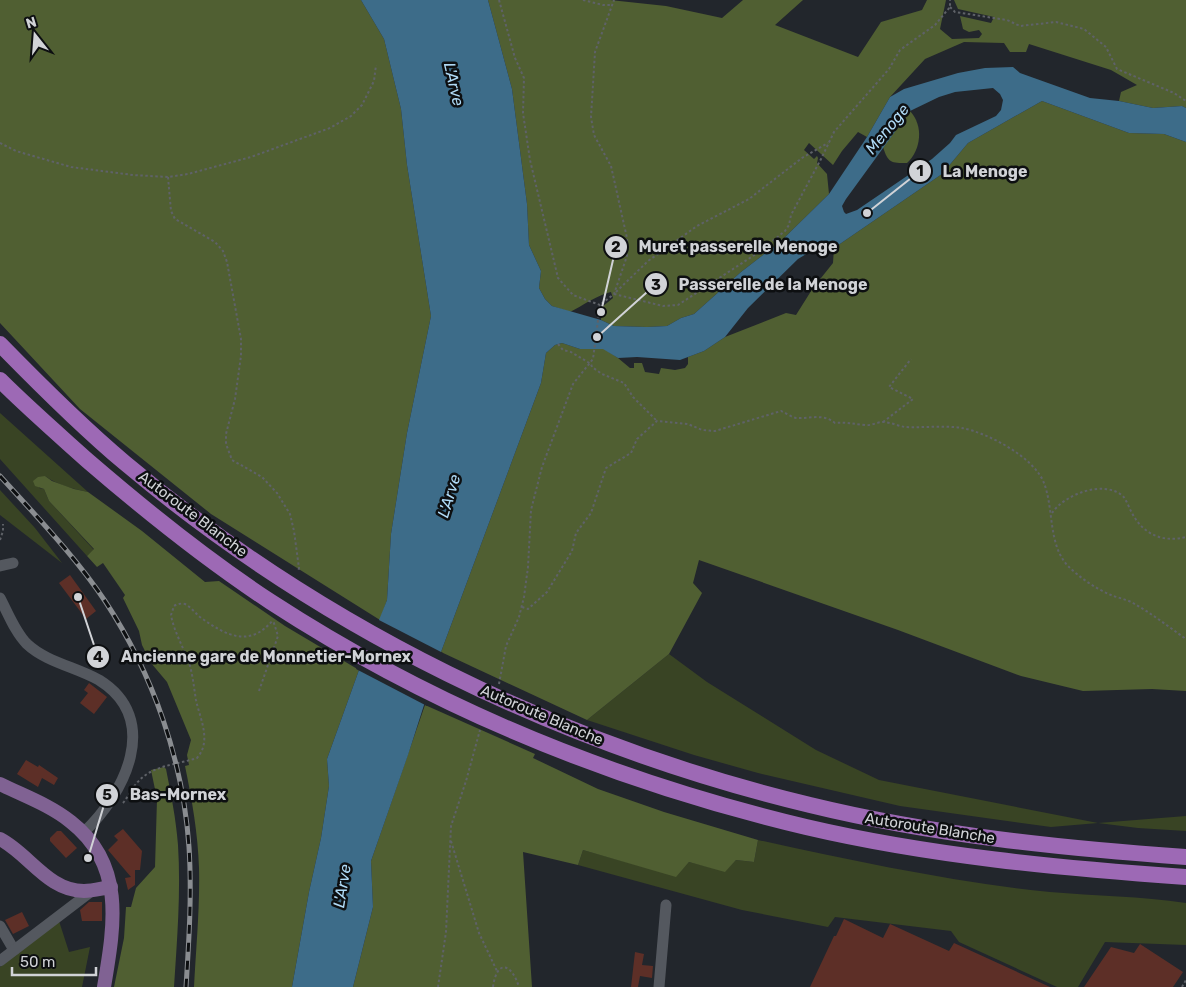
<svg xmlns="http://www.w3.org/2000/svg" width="1186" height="987" viewBox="0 0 1186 987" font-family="Rubik,sans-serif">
  <rect width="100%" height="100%" fill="#22262c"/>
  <g fill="#394424">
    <path d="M0,413L88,492C73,489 58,485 45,476L39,488L44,489L49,501L94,550L87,556L0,459Z"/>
    <path d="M0,490L35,528L62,563L0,515Z"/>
    <path d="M669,654L707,682L816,750L879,780L1098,823L1186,816V831L1138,828L1098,823L1051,827L900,806L758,773L694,755L587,720Z"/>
    <path d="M758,840C854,861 951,882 1050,892C1095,896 1141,896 1186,903V945L1105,942L1078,987H1057L959,942L951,931L835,917L828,927L742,910L578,865L583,850L676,876L689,862L725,871L736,860L754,862Z"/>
    <path d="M59,921L69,952L90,947L82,987H0V967Z"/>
  </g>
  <g fill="#505f32">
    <path d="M0,0H361L384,39L401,109L407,165L431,316L407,433L391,534L387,600L380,620L211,514L80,409L0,323Z"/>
    <path d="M488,0H610L666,6L722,18L743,0H803L775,25L858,57L881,22L922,10L927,0H946L940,29L952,39L979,38L982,34L979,30L969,32L963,29L960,16L991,23L994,17L958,9L954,0H1186V108L1182,106L1153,108L1119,101L1121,92L1137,85L1111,70L1029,44L1026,52H1010L1004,43L964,42L925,59L890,97L867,137L858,132L842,151L833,165L809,143L804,150L814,159L817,156L818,158L817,163L827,174L829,194L781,241L741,272L694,314L681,318L667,326L647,327L614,326L601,320L602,307L613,298L611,292C599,294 582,306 570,312L552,306L545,299L539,288L541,271L529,245L527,204L512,89Z"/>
    <path d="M1042,101L1129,133L1164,134L1186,142V691L1152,689L1083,691L1021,676L898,630L699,560L693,583L702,593L669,654L587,720L441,652L541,383L546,353L555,345L562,343L580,349L603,348L618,358L630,368H634V363H642L645,372L659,374L661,368L675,370L685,368L688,364V357L704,351L725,337L786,313L796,315L813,288L833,263L834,248L942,174L968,143Z"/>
    <path d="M910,111C924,126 921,150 907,163C891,163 888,163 883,147Z"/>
    <path d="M45,476L52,481L74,489L88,492L142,531L205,582L219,581L285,626L359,670L327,759L329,786L321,838L309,892L292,987H194C196,948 200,908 199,868C198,834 192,800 185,766L189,765L187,755L191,740L167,682L151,663L142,645L139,631L123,598L125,595L103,563L97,567L87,556L94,549L49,501L44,489L35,486L33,481L38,477Z"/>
    <path d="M425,705L535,754L533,758L598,789L664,812L758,840L754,862L736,860L725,872L689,862L676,877L583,850L578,865L523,852L532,987H353L373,907L371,861Z"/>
    <path d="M164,767L166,769C171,794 176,819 178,845C181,892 177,940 174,987H114L124,938L126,907H131L136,888L155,867L157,799L151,770Z"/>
  </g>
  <path fill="#3d6c89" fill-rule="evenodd" d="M361,0H488L512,89L527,204L529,245L541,271L539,288L545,299L552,306L601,320L614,326L647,327L667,326L681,318L694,314L741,272L781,241L829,194L867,137L890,97L904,89L958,73L985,68L1013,67L1020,73L1090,98L1119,101L1153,108L1182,106L1186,108V142L1164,134L1129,133L1042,101L968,143L942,174L834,248L818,247L798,259L748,308L725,337L704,351L680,360L637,357L618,358L603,349H580L562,343L555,345L546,353L541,383L441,652L408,755L371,861L373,907L353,987H292L309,892L321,838L329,786L327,759L359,670L387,600L391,534L407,433L431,316L407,165L401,109L384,39ZM993,88L1000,94L1003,100L1001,110L996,116L956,135L950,143L932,159L857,210L846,214L844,212L842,206L846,199L910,111L939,97L955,92Z"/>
  <path fill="#22262c" d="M377,619L443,653L427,706L356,669Z"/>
  <g fill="#5d2f27">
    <path d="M70,575L96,611L86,619L59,583Z"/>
    <path d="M89,683L107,697L94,714L80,703L88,693L84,690Z"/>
    <path d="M26,760L38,767L39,765L58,778L54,785L42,778L38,787L17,774Z"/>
    <path d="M123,829L142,851L140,870H135V885L128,890L125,878L131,877L108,850L118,840L114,836Z"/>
    <path d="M57,831H61L77,848L66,858L50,841V838Z"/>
    <path d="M89,902H102V921H82L80,910Z"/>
    <path d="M22,912L29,926L13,934L5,920Z"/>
    <path d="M844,919L883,938L890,924L949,951L954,943L1050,987H810L834,936H836Z"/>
    <path d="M1140,944L1183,972L1173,987H1084L1111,947L1134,953Z"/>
    <path d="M635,952L644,954L642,965L653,966L652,978L640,976L638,987H631Z"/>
  </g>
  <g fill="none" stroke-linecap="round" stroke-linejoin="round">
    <g stroke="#5f6268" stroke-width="2" stroke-dasharray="2.5 2.5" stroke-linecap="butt">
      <path d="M499,0L515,58L524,78L523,113L530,160L558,278L573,295L600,305"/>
      <path d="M583,0L603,5H613"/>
      <path d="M950,7L955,12L1007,20L1020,26L1056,22L1084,29L1106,47L1117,69L1174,93L1186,101"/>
      <path d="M0,143L16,151L71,167L133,175L168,177L188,174L251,157L330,128L351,116L362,105L374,81L376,65"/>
      <path d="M168,177L171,211L175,219L215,242L223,251L227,262L241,339V356L235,399L226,434V444L232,460L262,477L277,493L290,514L294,531L299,568L298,572"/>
      <path d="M616,292L648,261L697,226L749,199L802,158L828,143"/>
      <path d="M614,294L663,306L678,305L759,252L785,231L789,225L791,215L821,159L834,132L889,69L900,50L935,25L950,7V0"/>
      <path d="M558,344L563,350L571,352L591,364L592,367L602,374L624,383L633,397L657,421"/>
      <path d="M883,422L913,399L889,387L911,359"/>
      <path d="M1052,513C1064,495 1103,479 1123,496C1127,501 1129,508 1132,513C1143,534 1162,543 1186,537"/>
      <path d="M0,540L3,531V524"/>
      <path d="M522,607L528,609L547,592L572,551L576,533L591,513L606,468L631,453L637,439L657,421L688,424L702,430L715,431L781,411C786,413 791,417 796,418C809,419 823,413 835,423C846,422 854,424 865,425C871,426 877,422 883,422C890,422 898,426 905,427C924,428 943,425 962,428C988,433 1034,457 1044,483C1054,509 1048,545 1068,566C1079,577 1096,589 1111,595C1118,598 1126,599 1133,603C1151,613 1169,627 1186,639"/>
      <path d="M499,684L506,646L519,617L524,597L528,567L531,510L542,467L573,384L593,359L600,305L614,294L627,256V238L611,166L594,135L591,117L595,52L614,0"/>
      <path d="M259,691L278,636L273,620"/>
      <path d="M123,803C128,797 131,790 136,784C151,765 176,765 197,758C212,741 200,719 196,700C194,688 193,677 190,666C184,648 174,632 171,615L174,606C177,604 181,603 185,604C191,607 195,613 200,617C226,636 250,648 273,620"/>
      <path d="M451,841L479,933L497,971"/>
      <path d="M438,987L446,932L451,826L466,781L480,730"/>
      <path d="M493,987C497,958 512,964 519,987"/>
      <path d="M1182,987L1186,980"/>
    </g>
    <g stroke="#54585f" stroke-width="11">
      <path d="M0,566L13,563"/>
      <path d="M0,598C8,613 15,632 27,644C46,662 76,667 99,680C162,719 125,794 83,833"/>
      <path d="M0,926L14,950"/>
      <path d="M0,961L93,890"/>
      <path d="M659,987L666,905"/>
    </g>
    <g stroke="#806293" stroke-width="14">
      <path d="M0,784C24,796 50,805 71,822C126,865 114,927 104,987"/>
      <path d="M0,839C29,854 48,891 84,891C93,891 103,888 111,887"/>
    </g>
    <g stroke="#9d69b5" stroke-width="16">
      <path d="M0,344C40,385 81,426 125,463C322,629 561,745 810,805C933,835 1060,848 1186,857"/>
      <path d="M0,380C28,408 58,434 88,461C146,511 207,560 271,602C434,708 617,782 806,827C930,856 1059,868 1186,877"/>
    </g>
    <defs>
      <path id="rail" d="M0,476C36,516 75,556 105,601C153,674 183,760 189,847C192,893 189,940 186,987"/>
    </defs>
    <use href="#rail" stroke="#8a8d91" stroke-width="5"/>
    <use href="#rail" stroke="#0d0f11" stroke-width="3" stroke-dasharray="9" stroke-linecap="butt"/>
  </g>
  <g text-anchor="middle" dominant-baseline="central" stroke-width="5" stroke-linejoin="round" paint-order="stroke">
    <g font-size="15" fill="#d1d3d7" stroke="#0d0f11">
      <text transform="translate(193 514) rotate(37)">Autoroute Blanche</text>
      <text transform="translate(542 715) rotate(23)">Autoroute Blanche</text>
      <text transform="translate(930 828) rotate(9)">Autoroute Blanche</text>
    </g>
    <g font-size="16" font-style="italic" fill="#afdaf6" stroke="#0d0f11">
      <text transform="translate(454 84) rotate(77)">L'Arve</text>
      <text transform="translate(887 129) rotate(-51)">Menoge</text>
      <text transform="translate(449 496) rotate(-73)">L'Arve</text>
      <text transform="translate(342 886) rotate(-81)">L'Arve</text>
    </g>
  </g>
  <path fill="none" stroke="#d1d3d7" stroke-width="2" d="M867 213L920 171M601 312L616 247M597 337L656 284M78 597L98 657M88 858L107 795"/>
  <g fill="#d1d3d7" stroke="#0d0f11" stroke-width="2">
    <circle cx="867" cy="213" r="5"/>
    <circle cx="601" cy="312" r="5"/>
    <circle cx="597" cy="337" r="5"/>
    <circle cx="78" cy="597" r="5"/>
    <circle cx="88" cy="858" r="5"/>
    <circle cx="920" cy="171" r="12"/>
    <circle cx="616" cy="247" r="12"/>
    <circle cx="656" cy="284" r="12"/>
    <circle cx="98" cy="657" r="12"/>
    <circle cx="107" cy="795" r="12"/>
  </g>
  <g font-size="15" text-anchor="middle" font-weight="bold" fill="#111">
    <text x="920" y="176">1</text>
    <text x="616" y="252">2</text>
    <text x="656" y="290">3</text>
    <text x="98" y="662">4</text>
    <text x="107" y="800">5</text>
  </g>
  <g font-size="16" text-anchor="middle" font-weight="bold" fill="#d1d3d7" stroke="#0d0f11" stroke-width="5" stroke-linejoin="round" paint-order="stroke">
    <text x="985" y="177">La Menoge</text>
    <text x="738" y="252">Muret passerelle Menoge</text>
    <text x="773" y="290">Passerelle de la Menoge</text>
    <text x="266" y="662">Ancienne gare de Monnetier-Mornex</text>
    <text x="178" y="800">Bas-Mornex</text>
  </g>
  <g transform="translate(35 35) rotate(343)" stroke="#0d0f11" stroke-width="4" paint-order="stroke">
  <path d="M0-4L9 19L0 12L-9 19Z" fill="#d1d3d7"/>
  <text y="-8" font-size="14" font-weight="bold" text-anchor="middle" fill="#d1d3d7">N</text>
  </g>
  <path d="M12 967v8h84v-8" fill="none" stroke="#d1d3d7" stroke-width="2.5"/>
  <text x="20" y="967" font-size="15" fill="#d1d3d7" stroke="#0d0f11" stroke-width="4" paint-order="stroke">50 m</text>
</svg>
